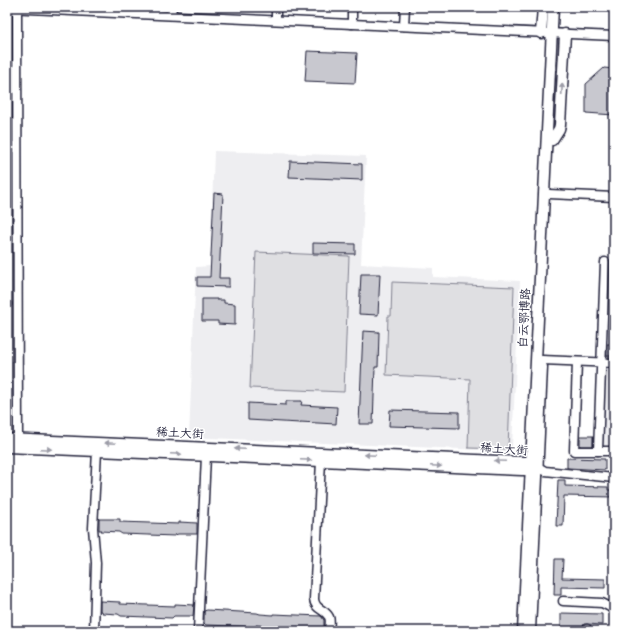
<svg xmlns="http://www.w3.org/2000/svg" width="621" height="638" viewBox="0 0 621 638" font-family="'Comic Neue','LXGW WenKai TC',sans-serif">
  <rect width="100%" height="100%" fill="#fff"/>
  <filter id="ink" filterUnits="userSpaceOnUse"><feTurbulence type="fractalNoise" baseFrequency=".025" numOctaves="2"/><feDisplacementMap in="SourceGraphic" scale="8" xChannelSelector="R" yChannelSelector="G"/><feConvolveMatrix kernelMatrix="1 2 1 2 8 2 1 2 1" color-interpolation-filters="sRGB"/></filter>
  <g filter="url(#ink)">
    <g fill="#eeeef1">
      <path d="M214,151L366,156L361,264L433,268V277L520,281L512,446L508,451L189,437L196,267L210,266Z"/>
      <path d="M605,367H614V448L601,447Z"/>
    </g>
    <g fill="#dfdfe2" stroke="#80808e">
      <path d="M256,252L349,256L344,392L250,388Z"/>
      <path d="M392,282L514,287L508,449L468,448L470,379L386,375L388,316H391Z"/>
    </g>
    <g fill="#c8c8cf" stroke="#22223b">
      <path d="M307,51L357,53L355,83L305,81Z"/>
      <path d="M604,68L614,69V115L586,113V84Z"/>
      <path d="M290,161L362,164V180L289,177Z"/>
      <path d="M214,193L223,194L219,278H229V287L197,286V277H210Z"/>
      <path d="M313,243L355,244V254L313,253Z"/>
      <path d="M361,274H380L378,315L359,314Z"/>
      <path d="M202,299H217V300H224V303L235,304V325L218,324V321H202Z"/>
      <path d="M363,331L379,332L378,367H375L373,424H359Z"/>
      <path d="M607,344H613L614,356H607Z"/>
      <path d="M286,401H302L301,405L337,407L336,424L300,422V423L248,420V403L286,405Z"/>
      <path d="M390,410L459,412V428L389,426Z"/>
      <rect x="580" y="436" width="13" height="10"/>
      <path d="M567,458L605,459V470L567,468Z"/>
      <path d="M558,480H565V486L608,487V490H614V497L564,496L563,526H556Z"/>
      <path d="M99,519H120V522L179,524V522L197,523V534H178L175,535V536L122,534L119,532L101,531L102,530H99Z"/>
      <path d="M555,559H563L562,578L605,579V588L561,587V595H554Z"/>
      <path d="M100,601L120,602V604L175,606V604L194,605L193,616H174L172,618L121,616L118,614L102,613L103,612L100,611Z"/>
      <path d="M207,610L257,613L260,614L273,615V614L321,616L324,620V629L322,630H313L272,628L269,626L256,625V627L206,625L204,623V611Z"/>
      <path d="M561,613L602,614V625L587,624H584L582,631H561Z"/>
    </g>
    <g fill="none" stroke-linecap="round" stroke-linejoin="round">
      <defs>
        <g id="minor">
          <path d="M7,8L614,36"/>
          <path d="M17,8L18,445"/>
          <path d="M171,15L172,7"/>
          <path d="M276,20V7"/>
          <path d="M352,24V7"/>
          <path d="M404,26L405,7"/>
          <path d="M549,194L614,197"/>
          <path d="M542,360L614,363"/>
          <path d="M577,362L574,451H614"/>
          <path d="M598,451L605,262"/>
          <path d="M321,461L314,599C315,610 325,609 329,617C331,621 329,627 329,631"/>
          <path d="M538,467L545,471L614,478"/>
          <path d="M563,601L602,603L608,606L614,610"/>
          <path d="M94,631L96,563L93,528L97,451"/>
          <path d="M198,631L206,456"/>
          <path d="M587,631V629"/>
        </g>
        <g id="major">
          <path d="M541,33L543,7"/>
          <path d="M552,140L559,129L560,125L565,34"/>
          <path d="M7,439L522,462H530L536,466"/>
          <path d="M7,447L522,470H530L536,468"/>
          <path d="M523,631L553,7"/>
          <path d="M530,631L542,367"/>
        </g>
      </defs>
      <use href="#minor" stroke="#22223b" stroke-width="11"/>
      <use href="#major" stroke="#22223b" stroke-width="13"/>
      <use href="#minor" stroke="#fff" stroke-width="8"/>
      <use href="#major" stroke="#fff" stroke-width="10"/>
    </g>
    <defs><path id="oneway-solid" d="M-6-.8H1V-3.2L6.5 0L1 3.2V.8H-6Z"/></defs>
    <g fill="#9c9ca7">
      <use href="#oneway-solid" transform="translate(562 89) rotate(-87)"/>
      <use href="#oneway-solid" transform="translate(110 443) rotate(-177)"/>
      <use href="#oneway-solid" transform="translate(46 449) rotate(3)"/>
      <use href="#oneway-solid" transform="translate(240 449) rotate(-177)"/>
      <use href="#oneway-solid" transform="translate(176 454) rotate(3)"/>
      <use href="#oneway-solid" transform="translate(370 455) rotate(-177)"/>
      <use href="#oneway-solid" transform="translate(306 460) rotate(3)"/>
      <use href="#oneway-solid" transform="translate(500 461) rotate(-177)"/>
      <use href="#oneway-solid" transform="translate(436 466) rotate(3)"/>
    </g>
  </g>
  <g text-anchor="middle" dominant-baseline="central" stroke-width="3" stroke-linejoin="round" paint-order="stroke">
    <g font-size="12" fill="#22223b" stroke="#fff">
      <text transform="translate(524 318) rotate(-87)">白云鄂博路</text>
      <text transform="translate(180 433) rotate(3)">稀土大街</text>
      <text transform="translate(504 449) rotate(4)">稀土大街</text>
    </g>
  </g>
  <rect width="621" height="638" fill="none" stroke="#fff" stroke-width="24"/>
  <rect x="12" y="12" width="597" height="614" fill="none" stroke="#22223b" stroke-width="1.5" filter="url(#ink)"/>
</svg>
